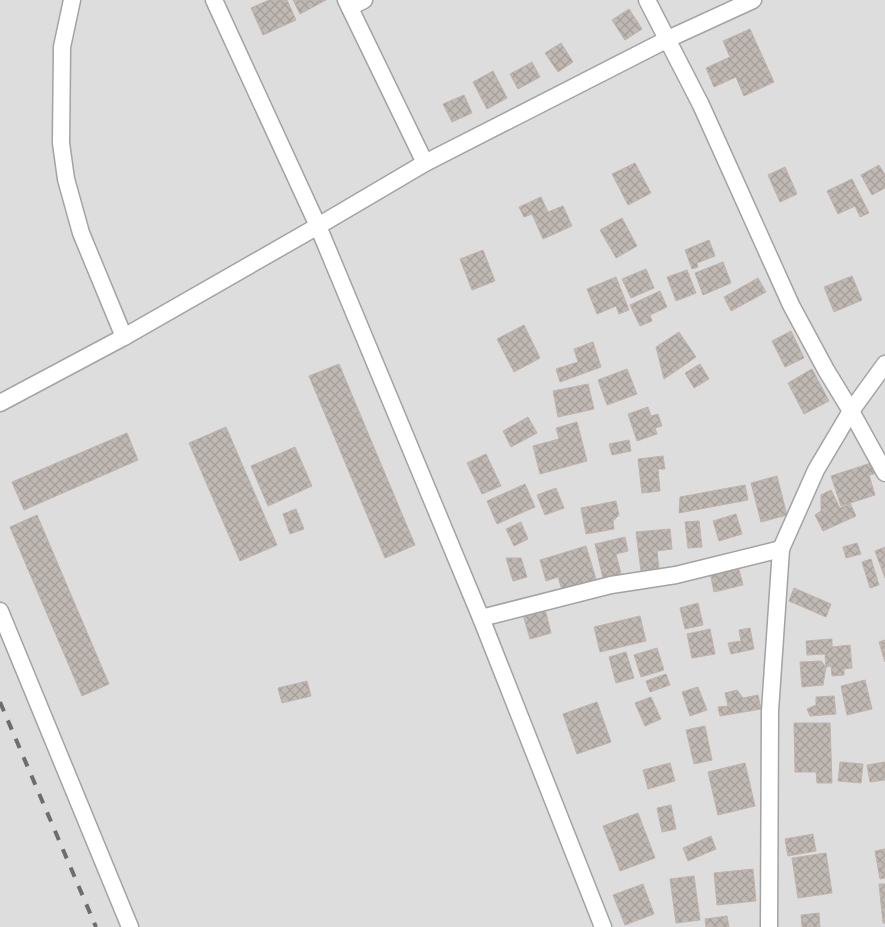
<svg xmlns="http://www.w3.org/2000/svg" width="885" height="927" viewBox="0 0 885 927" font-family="Karla,sans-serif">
  <defs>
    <pattern id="building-cross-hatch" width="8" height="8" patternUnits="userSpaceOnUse" patternTransform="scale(1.25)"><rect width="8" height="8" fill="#bfb8b3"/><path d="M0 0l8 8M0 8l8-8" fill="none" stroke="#a49e9a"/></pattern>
  </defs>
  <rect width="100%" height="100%" fill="#efece7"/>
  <rect fill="#ddd" x="0" y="0" width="885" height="927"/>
  <g fill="url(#building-cross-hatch)" stroke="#c0b3aa">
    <path d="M269,0H287L296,20L263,35L251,8Z"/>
    <path d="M293,0H326L300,14Z"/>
    <path d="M629,9L642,29L625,40L612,20Z"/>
    <path d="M750,29L774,82L744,96L736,77L714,87L706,68L730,57L723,41Z"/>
    <path d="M561,43L573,62L558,72L545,53Z"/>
    <path d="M532,62L540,77L518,89L510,74Z"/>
    <path d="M493,71L507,98L487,109L473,82Z"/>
    <path d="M464,95L472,113L452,122L443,104Z"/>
    <path d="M635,163L651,193L628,205L612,174Z"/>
    <path d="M879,165L885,175V188L872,195L861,175Z"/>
    <path d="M785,167L797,194L780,202L768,175Z"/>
    <path d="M852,179L869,213L860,217L855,206L838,214L827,191Z"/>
    <path d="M541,197L548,212L563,206L572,226L543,239L532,214L524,217L519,207Z"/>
    <path d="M622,218L637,246L616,258L600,230Z"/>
    <path d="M709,240L715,256L697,263L698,267L692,269L685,250Z"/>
    <path d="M483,250L495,281L472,290L460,259Z"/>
    <path d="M723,262L731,283L703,295L695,273Z"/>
    <path d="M646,269L654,288L631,298L622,279Z"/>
    <path d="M687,270L696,293L676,301L667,277Z"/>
    <path d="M852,276L862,300L834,312L824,287Z"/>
    <path d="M616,277L629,310L619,314L616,306L597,314L587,289Z"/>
    <path d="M758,278L766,292L731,311L724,297Z"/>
    <path d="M660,291L667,307L650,315L652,321L640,326L630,305Z"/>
    <path d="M524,325L540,358L514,372L497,339Z"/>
    <path d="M791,331L804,358L785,367L772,341Z"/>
    <path d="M679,332L696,357L664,379L656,347Z"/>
    <path d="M593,342L601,367L560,382L556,369L578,362L574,349Z"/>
    <path d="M339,364L415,545L385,558L309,376Z"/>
    <path d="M700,364L709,379L694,388L685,373Z"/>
    <path d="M627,369L637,394L607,405L598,380Z"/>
    <path d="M812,369L829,401L804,414L788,383Z"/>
    <path d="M588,384L594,409L558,417L553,391Z"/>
    <path d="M648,407L651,416L658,414L662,426L655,428L657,434L637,441L628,414Z"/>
    <path d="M528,417L537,433L511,447L503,431Z"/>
    <path d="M577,422L587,461L540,474L533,446L559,439L556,428Z"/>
    <path d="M226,427L277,545L240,561L189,443Z"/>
    <path d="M127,433L138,460L24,510L12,482Z"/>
    <path d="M629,440L631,451L612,455L609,444Z"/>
    <path d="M295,447L312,486L268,506L251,466Z"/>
    <path d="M486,454L501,486L482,494L467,463Z"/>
    <path d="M663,456L665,469H658L660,491L642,493L638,459Z"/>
    <path d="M871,463L874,474L869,475L875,495L841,506L831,476Z"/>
    <path d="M777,476L787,515L761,522L751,483Z"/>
    <path d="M525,484L535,507L497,524L487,501Z"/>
    <path d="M745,485L748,500L679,513L680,497Z"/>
    <path d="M556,488L564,508L545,515L537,495Z"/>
    <path d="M831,490L840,508L850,503L856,516L823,531L815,515L821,511V495Z"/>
    <path d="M616,501L619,515L613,521L614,529L586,534L581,508Z"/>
    <path d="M296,509L304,529L290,534L283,514Z"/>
    <path d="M736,514L742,534L719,541L713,521Z"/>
    <path d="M37,515L109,684L82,696L10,527Z"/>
    <path d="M699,521L702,547L688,548L685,522Z"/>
    <path d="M521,522L528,539L514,546L506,529Z"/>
    <path d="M670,529L672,549L657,551L659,569L641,571L636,532Z"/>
    <path d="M625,537L628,551L616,554L621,574L603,578L595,544Z"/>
    <path d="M857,543L861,554L846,558L843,547Z"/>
    <path d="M586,546L596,579L562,590L558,577L546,581L540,560Z"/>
    <path d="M885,547V578L875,551Z"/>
    <path d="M506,558H521L527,577L513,581Z"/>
    <path d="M871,559L879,585L870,588L862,562Z"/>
    <path d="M738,566L743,585L714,592L710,572Z"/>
    <path d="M794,588L831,604L826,617L789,601Z"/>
    <path d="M698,603L703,625L685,629L680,608Z"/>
    <path d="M544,605L551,633L530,639L522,611Z"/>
    <path d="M640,616L646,641L600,652L594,627Z"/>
    <path d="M750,628L754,649L731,654L728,643L741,641L739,630Z"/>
    <path d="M710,629L715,654L692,658L687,634Z"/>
    <path d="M832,639V647L850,645L852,668L844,669V675L832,676L831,666L826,667L825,654L807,655L806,641Z"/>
    <path d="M885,640V662L879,642Z"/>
    <path d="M657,648L664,670L641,677L634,655Z"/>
    <path d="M626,652L634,678L616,683L609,657Z"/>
    <path d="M821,661L826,667L823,685L802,687L800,662Z"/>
    <path d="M666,674L670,685L650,692L646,681Z"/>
    <path d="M865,680L872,709L847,715L841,686Z"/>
    <path d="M307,681L311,696L282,703L278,688Z"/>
    <path d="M698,687L707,710L690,716L682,692Z"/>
    <path d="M737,690L743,698L758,695L761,709L720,716L718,707L728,706L725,693Z"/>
    <path d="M834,696L836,714L810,716L807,709L816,705V697Z"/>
    <path d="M651,697L661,719L645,726L635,703Z"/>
    <path d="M597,702L611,742L577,754L563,714Z"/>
    <path d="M794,723H830L832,783H817L816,772H795Z"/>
    <path d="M705,726L712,760L694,764L686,730Z"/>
    <path d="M840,762L863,764L861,783L838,781Z"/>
    <path d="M885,762V780L870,782L867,765Z"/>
    <path d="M670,763L675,781L648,789L643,770Z"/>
    <path d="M745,763L755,806L718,815L708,772Z"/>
    <path d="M671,805L676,829L662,832L657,808Z"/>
    <path d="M638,813L655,858L620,871L603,826Z"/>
    <path d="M813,834L816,851L788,856L785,839Z"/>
    <path d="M711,836L716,849L688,861L683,848Z"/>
    <path d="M885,849V878L880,879L875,851Z"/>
    <path d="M826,853L832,893L798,898L792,858Z"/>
    <path d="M753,869L756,901L717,905L714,873Z"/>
    <path d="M694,876L700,920L676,923L670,879Z"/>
    <path d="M643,884L654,914L625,925L613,895Z"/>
    <path d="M879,884H885V923H883Z"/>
    <path d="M819,913L820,927H802L801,915Z"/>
    <path d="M727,916L729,927H706L705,919Z"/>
  </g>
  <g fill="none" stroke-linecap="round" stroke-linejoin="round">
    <defs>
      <g id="street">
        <path d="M72,0L62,47L61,143L66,179L81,233L124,337"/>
        <path d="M214,0L318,226L481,618L603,927"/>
        <path d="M346,0L425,163"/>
        <path d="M647,0L701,105L791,305L826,370L851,411L885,473"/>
        <path d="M350,7L364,0"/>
        <path d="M0,403L124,337L318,226L425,163L668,39L753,0"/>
        <path d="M0,611L130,927"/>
        <path d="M481,618L611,585L676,575L781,549"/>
        <path d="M769,927L770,711L781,549L816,470L851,411L885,364"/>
      </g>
    </defs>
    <use href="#street" stroke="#a3a3a3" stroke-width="19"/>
    <use href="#street" stroke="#fff" stroke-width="16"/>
    <path stroke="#6d6d6d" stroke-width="4" stroke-dasharray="10 10" stroke-linecap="butt" d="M0,702L96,927"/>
  </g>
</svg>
